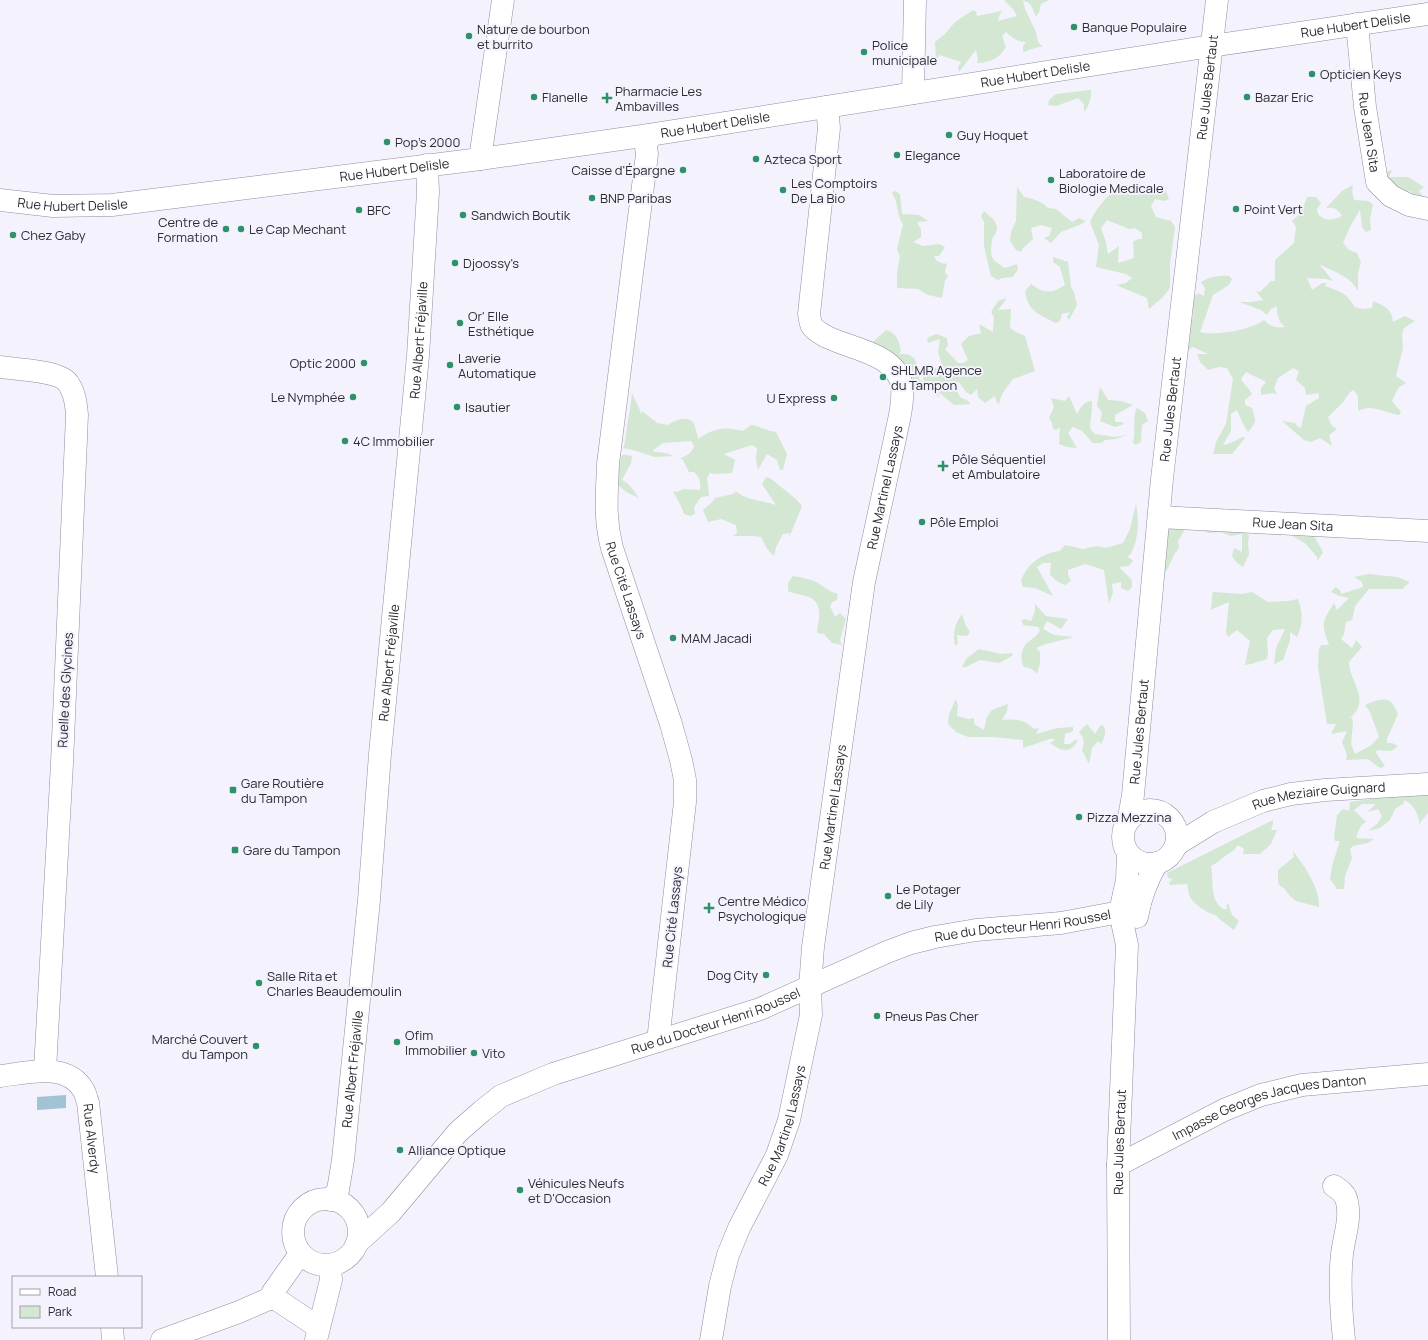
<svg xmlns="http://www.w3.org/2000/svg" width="1428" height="1340" viewBox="0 0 1428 1340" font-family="Manrope,sans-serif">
  <rect width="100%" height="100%" fill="#f3f2fd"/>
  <g fill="#d3e7d3" fill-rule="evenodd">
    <path d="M1004,0H1049L1041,4L1039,12L1036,17C1032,10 1033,2 1023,1L1025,9L1036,32L1038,42L1043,47C1037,46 1029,51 1023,52V46L1026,42C1018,42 1012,38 1006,32L1002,36L1006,47C1000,58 989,63 977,63L978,59L976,50L959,72L958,67L961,62L940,55L936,60L935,42L945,34L955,22L973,10L976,12L977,16L1002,11L999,16L998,21L1017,16L1013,9Z"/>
    <path d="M1091,90C1091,98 1090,105 1084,112V104L1078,98L1056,106L1048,105L1049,100L1056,94Z"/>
    <path d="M1392,170L1389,177C1395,178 1406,176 1410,178C1415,180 1419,185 1424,187L1419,191L1424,198L1387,208V202L1413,197L1411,191L1396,195L1385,172Z"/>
    <path d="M1353,185L1352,191L1354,200L1369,201L1373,205L1370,219L1371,230L1366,232L1362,227L1360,210L1351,225L1343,243L1349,250L1357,253L1361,262L1358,273V291C1350,275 1333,272 1319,264L1333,281L1326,279L1307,278L1312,290L1322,283H1327L1325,286C1342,292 1345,292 1355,307L1363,309L1372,308L1373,301C1384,306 1392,308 1393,322L1405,316L1415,321L1404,328L1402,335L1403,348L1396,376L1406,383L1398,388L1392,401L1401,412L1399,415C1385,413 1372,403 1358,411V396L1354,390L1350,392L1343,402L1328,417C1330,423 1331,426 1337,429L1329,435L1332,446L1320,438L1311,442L1304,440L1282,421L1295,423L1297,426L1301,428L1306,406L1319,398V393L1306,395L1305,388L1296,380L1299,371L1293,368L1278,378L1274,388L1277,394L1272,393L1261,395V388L1266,382L1246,372L1241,379C1244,385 1249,388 1252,394L1245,400V405L1252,408C1256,421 1257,421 1248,432L1242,422L1237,410L1231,414V431L1223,445C1231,444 1235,440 1243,437L1245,438L1232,454H1213L1216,442L1226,424L1233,379L1227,368L1219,367L1208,370L1200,362L1197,354H1208L1193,347L1187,351L1191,322L1194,313H1188L1192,299L1198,293L1204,296L1205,288L1201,282C1209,277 1219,275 1229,276L1232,279L1229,285L1213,295L1200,332C1215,336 1251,330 1264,320C1271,327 1275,328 1285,327C1278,321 1277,315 1277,306L1271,309L1267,315L1261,310L1239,302H1252L1263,300L1256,291L1260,292L1271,281H1275V260L1294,243L1296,227L1292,221L1301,213L1307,197H1316L1321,203L1317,209L1318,214C1325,222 1334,220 1342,216C1338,209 1335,207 1326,208L1342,191Z"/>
    <path d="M1017,187L1024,197C1034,199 1041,201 1048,208L1056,209L1072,222L1079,218L1085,221L1082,224L1061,232L1051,243L1044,238L1049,236L1052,228L1041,225L1031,228L1033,239L1023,248L1021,252L1016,250L1010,241L1011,232L1016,221Z"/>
    <path d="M1116,189C1132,198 1147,192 1165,189L1169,199L1164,201L1155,199L1151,206L1156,217L1171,221L1175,227L1170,264V288L1163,297L1149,309L1147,298L1116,285L1126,283L1132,278L1126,274L1096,267L1099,245L1090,222C1096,209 1104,199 1116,189ZM1107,220L1129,229L1135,228L1142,233V239H1138L1133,242L1134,258L1118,263L1119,246L1108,254L1106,242L1101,228Z"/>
    <path d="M895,191L900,194L902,214L919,215L928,221L917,222L921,230V237L913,242L923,246L939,244L945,247L939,256H934L937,261L944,264L947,263L945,272L948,277L945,280L942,298L928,295L918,289L897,288V273L900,256L897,250L903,224C896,215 899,203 892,193Z"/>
    <path d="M984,211C987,214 993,218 995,222C1000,232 994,233 992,240C990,257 990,259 1005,268L1017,264L1018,269L1013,277L1002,278L998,280L991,276L984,246V222L981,216Z"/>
    <path d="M1053,257L1068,262L1071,287L1074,292L1077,305L1069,320L1067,317L1070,312L1062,314L1060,321L1056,323C1039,314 1028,312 1025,291L1031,284C1038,289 1044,293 1053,291C1057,290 1061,287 1065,285L1060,267L1053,262Z"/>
    <path d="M1007,298L998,310L1011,309C1011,329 1005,327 1025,336L1035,371L1013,379L1002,394L999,404L996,401L995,396L985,403L978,397L977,389L971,395L966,392L958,381L956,388L960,397L968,401L971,404L954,405L941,394L937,391L940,398L932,391L930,387L901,380L911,369L894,356L867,342L874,341L886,330C897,333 899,341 901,351L899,354C918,353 917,364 919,379L924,382L923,377L927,371L934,368L943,369L938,352L940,339L928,343L927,338L936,334L947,338L948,346L945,349L958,363H963L968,360L961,344L969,336L981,333L979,324L993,332L994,317L991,312L998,301Z"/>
    <path d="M1100,387L1108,400L1121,401L1133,405L1115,415V422H1122L1124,424L1115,427L1100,421L1102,413L1097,405Z"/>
    <path d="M632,393L642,415V411L657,423L668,425C674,421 688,414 694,424C696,428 697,435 698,439C714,428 724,426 743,431L751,425C760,426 766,431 776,432L787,454L783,470H780L777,460L767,454L758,470L756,459L757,448L752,445L724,454L735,460L732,473L716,474L710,473L707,478L709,496L701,497L694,507L695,514L690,516L684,514L681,506L673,491L677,492L684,489L700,490C701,482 700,478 694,472H689L683,460L680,458C687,456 692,453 694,446L691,441L663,443L652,451C659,453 667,452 673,456L655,457L633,450L623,448C626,441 626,434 627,426C629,415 631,404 632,393Z"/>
    <path d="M1069,396L1077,414C1080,408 1084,401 1092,401V408L1090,425L1091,430L1095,434L1115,437L1127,435L1116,439L1105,440L1101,443H1093L1082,431L1073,427L1068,433L1077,448L1067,447L1059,444L1060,427L1056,430L1053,429L1052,423L1049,418L1054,407L1051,398L1065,401Z"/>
    <path d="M1137,408L1145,413L1148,421L1142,425L1141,442L1135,445L1133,442C1136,432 1132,416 1137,408Z"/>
    <path d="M622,455H627L632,456L631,463L622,480C630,483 634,492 639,498L626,492L615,482Z"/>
    <path d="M766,477L770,478L796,499L802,506L788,540L790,533L783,534L776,547L774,556L767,549L761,537L753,536H733L737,533L736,525L721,519L708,522L703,510L711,503L715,498L733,494L736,491C747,501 762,500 776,505L762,484Z"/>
    <path d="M1136,504C1139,520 1139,540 1130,555L1127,556L1133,561L1129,566L1119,567L1132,580V587L1128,591L1121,588V582L1112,584L1113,592L1109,604L1104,570L1085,564L1068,570V575L1071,581L1065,585L1058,582L1050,575L1051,563H1043L1037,567L1053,596L1035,588L1023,587L1021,580C1028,563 1042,553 1060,551L1065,545L1083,549L1097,546L1106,548L1123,543L1130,529Z"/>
    <path d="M1163,523L1187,526L1178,541L1179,548L1175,553L1166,572L1160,570Z"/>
    <path d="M1232,526L1249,535L1248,542L1249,554L1243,567L1236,562L1232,556L1234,548L1242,552V534L1231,536L1220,532L1209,533L1198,529Z"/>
    <path d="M1263,533H1312L1321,548L1323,553L1317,561V557L1306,544L1291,535H1273Z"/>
    <path d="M1369,574L1397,577L1410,582L1402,589H1369L1355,606L1352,620L1346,622L1344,634L1341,639L1352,648L1356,640L1362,647L1349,662C1349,682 1372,699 1350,718H1352L1353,723L1351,744L1355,754L1370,746L1379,737L1370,712L1365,705C1372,702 1385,696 1391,702C1394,705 1396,710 1398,714L1387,739V743H1392L1398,746L1391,751L1377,750L1376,753L1385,766L1380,768L1368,759L1346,760L1347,755L1342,742L1347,731L1331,734L1336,724H1327L1318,667L1319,649L1321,645H1329C1321,623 1322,623 1334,603L1337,610L1349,598L1340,596L1331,592L1335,587L1340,590L1341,594L1363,587L1362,582L1354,577Z"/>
    <path d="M793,576C801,577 810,579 818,583C825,587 829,592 838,594L837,600L832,602L830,606L835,617L840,613L846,619L840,640L842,645L832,643L824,634L818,633L817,631C820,617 823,601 806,596C799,594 794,594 788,591V583Z"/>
    <path d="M1213,592L1242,594L1252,592L1268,602L1288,601L1298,599C1303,613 1303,624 1297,637L1290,632V640L1283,660L1274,664L1276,648L1285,629L1273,630L1267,638L1268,652L1267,659L1251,664L1245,665L1250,641L1237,630L1228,637L1226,632L1229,602L1210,610C1213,604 1211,599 1213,592Z"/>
    <path d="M1035,604L1046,616L1068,619L1061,629L1047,621L1043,629L1054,635L1074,637L1046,644L1036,648L1040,652V663L1037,674C1034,670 1029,667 1024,667C1020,661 1021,650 1026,644C1031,639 1037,637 1040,630L1038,627L1023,625L1022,620L1025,619L1031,621L1035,611Z"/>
    <path d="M962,614L966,626L970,632L967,636L957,635L958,644L955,645C953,631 954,626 962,614Z"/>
    <path d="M979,649L1001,654L1013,653L1012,656L999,663L980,660L966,667H962L966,659Z"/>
    <path d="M956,699L958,706L957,716L968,719L974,718V724L984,730L987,716H989L988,715L992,710L1008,704L1007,711L1002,720C1016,719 1023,719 1034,729L1039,728L1036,734L1058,728L1073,727V731L1065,734L1064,744H1070L1075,740H1078C1070,755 1061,751 1050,743L1053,741L1055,739H1050L1023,748V740L993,737H968L956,732L948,724L949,714Z"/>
    <path d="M1087,724L1095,734L1100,726L1103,725C1107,732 1105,737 1101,744L1098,741L1092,748L1089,764L1082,750C1085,742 1084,738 1079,732Z"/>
    <path d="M1428,794V813L1419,824C1420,815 1412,803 1404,800V803L1395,809L1390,820L1380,828L1368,831L1378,823L1382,816L1378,809L1367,812L1376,804H1362L1354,810L1366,822C1359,826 1359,830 1356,838L1374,839L1368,843L1353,846L1350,849L1352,858L1345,876L1344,889H1337L1330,879L1332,866L1340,841H1335L1334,838L1337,815L1343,809L1349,811L1350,802C1376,798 1402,796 1428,794Z"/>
    <path d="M1273,820V824L1271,830H1277L1271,844L1260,854H1243L1244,849L1238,845C1234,851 1231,852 1225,856C1220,860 1217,863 1211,866C1214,881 1209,899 1223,909H1228L1226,906L1228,903L1232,915L1239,921L1234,930L1218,918L1216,915C1208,914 1194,904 1190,897C1188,893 1188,888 1187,884L1170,885L1169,883L1172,879L1168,878L1167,873Z"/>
    <path d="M1293,851C1304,866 1320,887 1319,907L1296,901L1290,896L1284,888L1280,886L1278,883V870L1294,857Z"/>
  </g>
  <path fill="#a1c3d3" d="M66,1095V1108L37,1110V1097Z"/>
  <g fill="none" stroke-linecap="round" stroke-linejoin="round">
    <defs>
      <g id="minor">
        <path id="s1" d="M1357,24L1365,107L1377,182L1391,196L1409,205L1428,209"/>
        <path d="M913,93L915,0"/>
        <path id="s2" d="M649,135L646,147L647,154L608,464C607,495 604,517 612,548L671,724L681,760L685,780V802L658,1041"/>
        <path d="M480,159L503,0"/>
        <path d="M0,367C15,369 60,371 68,383C75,393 76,404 77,415L62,763L45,1070"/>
        <path id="s3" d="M1159,517L1428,531"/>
        <circle cx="1150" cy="837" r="27"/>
        <path id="s4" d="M1129,818L1133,795L1162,479L1217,0"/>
        <path id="s5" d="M1176,845L1213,822L1263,801L1291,794L1325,790L1428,784"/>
        <path d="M1137,917C1140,899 1147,880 1157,863"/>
        <path id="s6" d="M0,1076C26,1073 68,1061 84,1091C86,1094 86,1099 88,1102L107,1277"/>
        <path id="s7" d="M1118,1165L1224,1110L1261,1095L1302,1085L1428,1074"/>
        <path d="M1334,1186C1340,1190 1346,1194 1347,1202C1351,1219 1344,1237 1342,1254C1339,1282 1341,1311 1344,1340"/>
        <circle cx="326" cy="1232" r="33"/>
        <path id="s8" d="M331,1200L338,1190L343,1160L369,900L380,754L418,356L428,192L427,165"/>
        <path id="s9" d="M357,1243L391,1212L458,1132L482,1111L501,1096L553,1074L760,1009L887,952L911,943L935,937L976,930L1061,923L1120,912L1140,903"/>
        <path d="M271,1298L279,1301L318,1327"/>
        <path d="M112,1327L113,1340"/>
        <path d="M162,1340L239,1312L271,1298L273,1292L300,1254"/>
        <path d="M316,1340L331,1280L330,1266"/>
        <path id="s10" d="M711,1340L720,1286L728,1255L739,1228L777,1155L789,1120L811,1015L810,987L813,947L864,582L899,420C901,410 903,397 902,387C898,354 851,349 827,337C822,334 815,331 812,326C810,323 810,318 809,314L829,128L827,107"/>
        <path id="s11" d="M1119,1340L1118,1165L1127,945L1120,912L1127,880L1128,853"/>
      </g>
      <g id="major">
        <path id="s12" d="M0,200L53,206L112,205L480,159L649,135L1211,46L1428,14"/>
      </g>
    </defs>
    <use href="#minor" stroke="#908e9f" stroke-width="23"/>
    <use href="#major" stroke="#908e9f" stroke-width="23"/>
    <use href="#minor" stroke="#fff" stroke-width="22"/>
    <use href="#major" stroke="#fff" stroke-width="22"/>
  </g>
  <g fill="#2f916b" stroke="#f3f2fd" stroke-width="1.5">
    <circle cx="1074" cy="27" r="4"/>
    <circle cx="469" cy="36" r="4"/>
    <circle cx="864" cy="52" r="4"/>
    <circle cx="1312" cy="74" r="4"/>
    <circle cx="534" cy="97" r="4"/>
    <circle cx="1247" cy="97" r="4"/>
    <path d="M605 92h4v4h4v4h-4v4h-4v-4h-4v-4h4z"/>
    <circle cx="949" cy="135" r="4"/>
    <circle cx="387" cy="142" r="4"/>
    <circle cx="897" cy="155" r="4"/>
    <circle cx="756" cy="159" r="4"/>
    <circle cx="683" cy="170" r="4"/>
    <circle cx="1051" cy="180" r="4"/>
    <circle cx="783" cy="190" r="4"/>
    <circle cx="592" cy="198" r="4"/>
    <circle cx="1236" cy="209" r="4"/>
    <circle cx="359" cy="210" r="4"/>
    <circle cx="463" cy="215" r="4"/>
    <circle cx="226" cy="229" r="4"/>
    <circle cx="241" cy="229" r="4"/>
    <circle cx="13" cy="235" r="4"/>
    <circle cx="455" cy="263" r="4"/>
    <circle cx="460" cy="323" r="4"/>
    <circle cx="364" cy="363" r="4"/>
    <circle cx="450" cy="365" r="4"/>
    <circle cx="883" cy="377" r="4"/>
    <circle cx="353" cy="397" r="4"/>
    <circle cx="834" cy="398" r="4"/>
    <circle cx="457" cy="407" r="4"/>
    <circle cx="345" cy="441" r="4"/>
    <path d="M941 460h4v4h4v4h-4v4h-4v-4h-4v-4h4z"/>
    <circle cx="922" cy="522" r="4"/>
    <circle cx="673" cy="638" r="4"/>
    <rect x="229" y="786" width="8" height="8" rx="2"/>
    <circle cx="1079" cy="817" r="4"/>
    <rect x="231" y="846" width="8" height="8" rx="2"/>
    <circle cx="888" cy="896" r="4"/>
    <path d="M707 902h4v4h4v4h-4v4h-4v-4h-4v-4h4z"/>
    <circle cx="766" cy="975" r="4"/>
    <circle cx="259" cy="983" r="4"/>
    <circle cx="877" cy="1016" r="4"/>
    <circle cx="397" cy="1042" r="4"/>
    <circle cx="256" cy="1046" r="4"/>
    <circle cx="474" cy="1053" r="4"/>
    <circle cx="400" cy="1150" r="4"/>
    <circle cx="520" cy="1190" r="4"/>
  </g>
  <g text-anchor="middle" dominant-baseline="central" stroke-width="4" stroke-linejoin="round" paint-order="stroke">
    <g font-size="13" fill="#2c2b32" stroke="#f3f2fd">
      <text stroke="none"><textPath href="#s12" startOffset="1369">Rue Hubert Delisle</textPath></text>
      <text stroke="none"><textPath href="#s12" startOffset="1045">Rue Hubert Delisle</textPath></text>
      <text stroke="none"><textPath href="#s4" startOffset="735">Rue Jules Bertaut</textPath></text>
      <text stroke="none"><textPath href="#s12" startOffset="721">Rue Hubert Delisle</textPath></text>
      <text stroke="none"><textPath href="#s1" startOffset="109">Rue Jean Sita</textPath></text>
      <text stroke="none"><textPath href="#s12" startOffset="397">Rue Hubert Delisle</textPath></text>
      <text stroke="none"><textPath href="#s12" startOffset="73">Rue Hubert Delisle</textPath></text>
      <text stroke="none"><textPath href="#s8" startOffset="866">Rue Albert Fréjaville</textPath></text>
      <text stroke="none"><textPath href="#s4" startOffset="411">Rue Jules Bertaut</textPath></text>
      <text stroke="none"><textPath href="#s10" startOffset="876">Rue Martinel Lassays</textPath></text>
      <text stroke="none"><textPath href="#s3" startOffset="134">Rue Jean Sita</textPath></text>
      <text stroke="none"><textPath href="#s2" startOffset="461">Rue Cité Lassays</textPath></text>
      <text stroke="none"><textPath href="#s8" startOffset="542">Rue Albert Fréjaville</textPath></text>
      <text transform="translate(65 690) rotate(-87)">Ruelle des Glycines</text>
      <text stroke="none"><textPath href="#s4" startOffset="87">Rue Jules Bertaut</textPath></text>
      <text stroke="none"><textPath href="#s5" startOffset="154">Rue Meziaire Guignard</textPath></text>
      <text stroke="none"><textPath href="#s10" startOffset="552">Rue Martinel Lassays</textPath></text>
      <text transform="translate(672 917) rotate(-84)">Rue Cité Lassays</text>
      <text stroke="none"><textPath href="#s9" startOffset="758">Rue du Docteur Henri Roussel</textPath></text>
      <text stroke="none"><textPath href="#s9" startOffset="434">Rue du Docteur Henri Roussel</textPath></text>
      <text stroke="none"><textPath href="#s8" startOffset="134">Rue Albert Fréjaville</textPath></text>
      <text stroke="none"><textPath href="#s7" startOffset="164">Impasse Georges Jacques Danton</textPath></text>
      <text stroke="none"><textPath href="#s10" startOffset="228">Rue Martinel Lassays</textPath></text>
      <text stroke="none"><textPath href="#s6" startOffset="140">Rue Alverdy</textPath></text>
      <text stroke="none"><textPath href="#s11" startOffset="198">Rue Jules Bertaut</textPath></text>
    </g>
    <g font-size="13" fill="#2c2b32" stroke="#f3f2fd" text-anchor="start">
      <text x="1082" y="27">Banque Populaire</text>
      <text x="477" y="29">Nature de bourbon<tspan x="477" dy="15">et burrito</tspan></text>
      <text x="872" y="45">Police<tspan x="872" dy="15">municipale</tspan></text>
      <text x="1320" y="74">Opticien Keys</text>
      <text x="615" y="91">Pharmacie Les<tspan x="615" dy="15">Ambavilles</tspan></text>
      <text x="542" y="97">Flanelle</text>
      <text x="1255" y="97">Bazar Eric</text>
      <text x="957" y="135">Guy Hoquet</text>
      <text x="395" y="142">Pop's 2000</text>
      <text x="905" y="155">Elegance</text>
      <text x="764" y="159">Azteca Sport</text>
      <text x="675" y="170" text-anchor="end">Caisse d'Épargne</text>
      <text x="1059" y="173">Laboratoire de<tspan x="1059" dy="15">Biologie Medicale</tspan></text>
      <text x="791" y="183">Les Comptoirs<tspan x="791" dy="15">De La Bio</tspan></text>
      <text x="600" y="198">BNP Paribas</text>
      <text x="1244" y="209">Point Vert</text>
      <text x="367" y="210">BFC</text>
      <text x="471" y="215">Sandwich Boutik</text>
      <text x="218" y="222" text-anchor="end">Centre de<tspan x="218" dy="15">Formation</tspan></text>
      <text x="249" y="229">Le Cap Mechant</text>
      <text x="21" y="235">Chez Gaby</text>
      <text x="463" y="263">Djoossy's</text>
      <text x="468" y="316">Or' Elle<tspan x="468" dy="15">Esthétique</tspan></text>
      <text x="458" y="358">Laverie<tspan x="458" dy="15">Automatique</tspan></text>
      <text x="356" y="363" text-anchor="end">Optic 2000</text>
      <text x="891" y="370">SHLMR Agence<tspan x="891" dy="15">du Tampon</tspan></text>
      <text x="345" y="397" text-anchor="end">Le Nymphée</text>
      <text x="826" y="398" text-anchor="end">U Express</text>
      <text x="465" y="407">Isautier</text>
      <text x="353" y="441">4C Immobilier</text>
      <text x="952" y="459">Pôle Séquentiel<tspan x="952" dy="15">et Ambulatoire</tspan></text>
      <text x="930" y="522">Pôle Emploi</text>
      <text x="681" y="638">MAM Jacadi</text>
      <text x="241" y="783">Gare Routière<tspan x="241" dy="15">du Tampon</tspan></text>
      <text x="1087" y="817">Pizza Mezzina</text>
      <text x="243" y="850">Gare du Tampon</text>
      <text x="896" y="889">Le Potager<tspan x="896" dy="15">de Lily</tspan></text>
      <text x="718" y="901">Centre Médico<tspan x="718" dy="15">Psychologique</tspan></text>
      <text x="758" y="975" text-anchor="end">Dog City</text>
      <text x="267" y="976">Salle Rita et<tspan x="267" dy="15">Charles Beaudemoulin</tspan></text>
      <text x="885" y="1016">Pneus Pas Cher</text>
      <text x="405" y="1035">Ofim<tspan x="405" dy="15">Immobilier</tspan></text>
      <text x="248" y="1039" text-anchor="end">Marché Couvert<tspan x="248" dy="15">du Tampon</tspan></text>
      <text x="482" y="1053">Vito</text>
      <text x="408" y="1150">Alliance Optique</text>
      <text x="528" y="1183">Véhicules Neufs<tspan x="528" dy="15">et D'Occasion</tspan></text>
    </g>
  </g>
  <rect x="12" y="1276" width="130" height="52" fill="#f3f2fd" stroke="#a3a2ac"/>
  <rect x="20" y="1289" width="20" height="6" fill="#ffffff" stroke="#a3a2ac"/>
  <text x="48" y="1296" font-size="12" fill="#2c2b32">Road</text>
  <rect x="20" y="1306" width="20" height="12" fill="#d3e7d3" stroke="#a3a2ac"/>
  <text x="48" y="1316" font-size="12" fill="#2c2b32">Park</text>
</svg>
